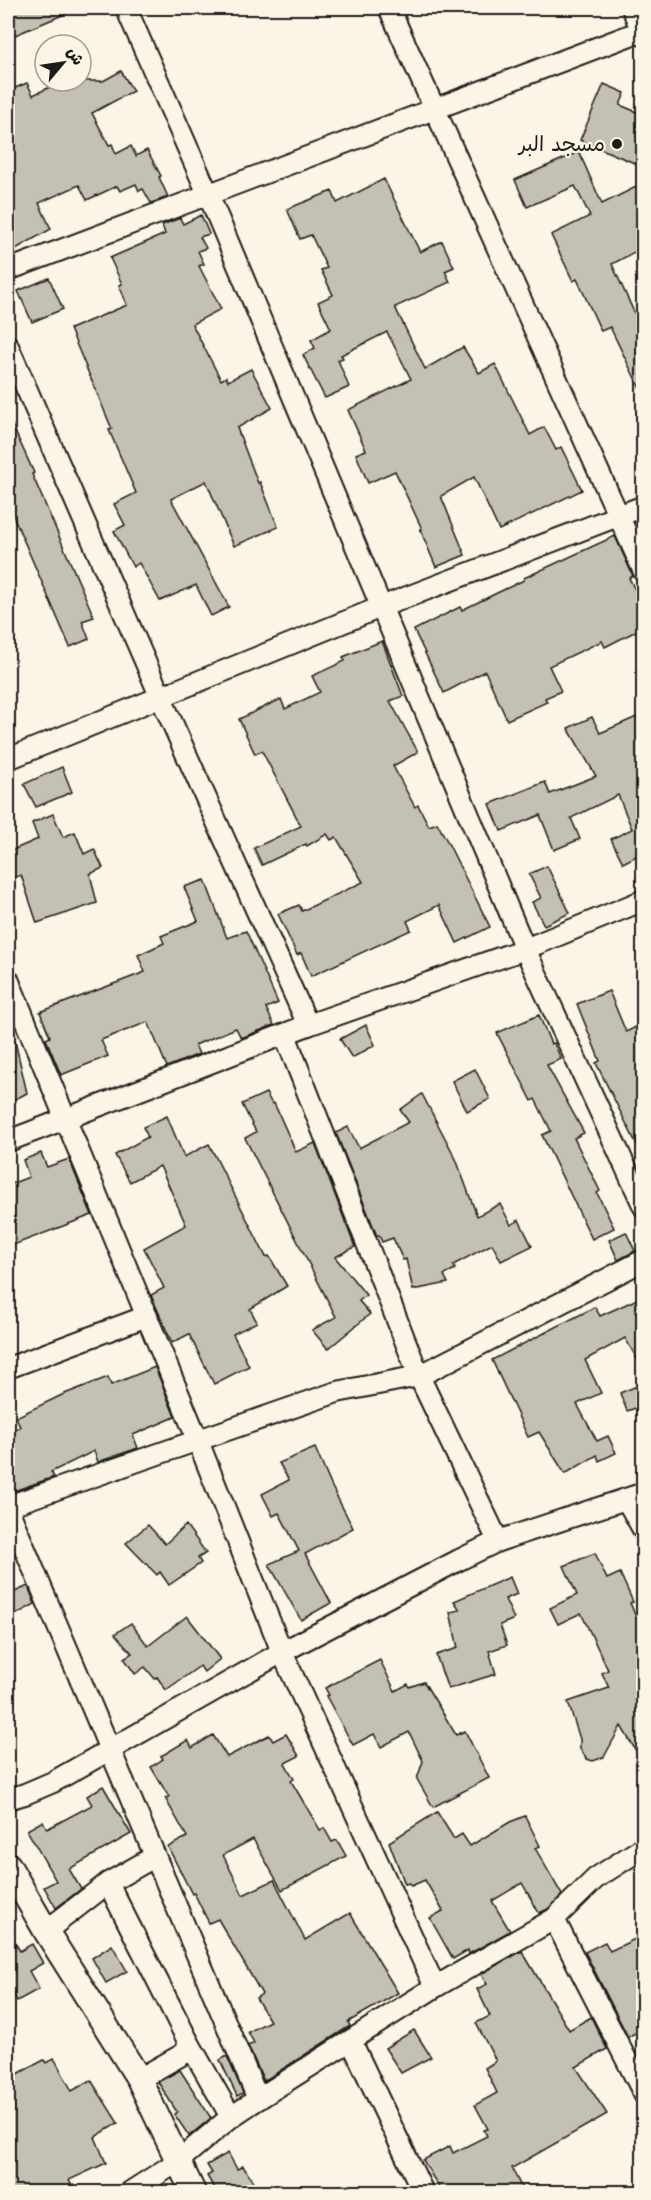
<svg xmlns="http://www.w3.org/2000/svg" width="651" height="2200" viewBox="0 0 651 2200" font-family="'Comic Neue','Playpen Sans Arabic',sans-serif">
  <rect width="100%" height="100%" fill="#fcf5e5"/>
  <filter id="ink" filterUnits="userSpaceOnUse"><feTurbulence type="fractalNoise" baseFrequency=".0167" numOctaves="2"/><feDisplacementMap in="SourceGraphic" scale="12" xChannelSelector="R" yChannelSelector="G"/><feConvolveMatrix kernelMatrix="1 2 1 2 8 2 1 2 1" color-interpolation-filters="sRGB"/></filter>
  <g filter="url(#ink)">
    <g fill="#c4c0b3" stroke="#1c1c1c" stroke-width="1.5">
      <path d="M8,8H79L8,38Z"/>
      <path d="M121,71L133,91L92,113L109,145L112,144L116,154L131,146L136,156L147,150L161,176L159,177L168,197L151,203L143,189L139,191L136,184L120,191L117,186L87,200L79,185L39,203L51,229L14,250L8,237V91L27,83L33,95L63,81H103Z"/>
      <path d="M604,84L625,93L620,105L644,115V167L580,140Z"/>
      <path d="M579,152L602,204L636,187L644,203V247L612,264L644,334V397L610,327L601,331L577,279L573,281L551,235L590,216L575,186L527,207L515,180Z"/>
      <path d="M384,179L420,252L442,241L454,267L445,271L450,282L395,307L425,369L463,347L479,373L495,364L530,435L544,427L556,450L561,447L582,490L499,530L474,477L441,496L465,555L436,567L420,529H422L395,471L368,483L356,454L366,450L348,410L411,379L387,332L341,355L343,358L338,360L349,387L325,398L303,355L315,348L311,340L331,329L318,302L333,295L321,270L327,268L311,235L300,239L287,209L332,191L337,203Z"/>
      <path d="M201,215L209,234L200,237L206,248L198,251L204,264L199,266L221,309L192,324L221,380L226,377L228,381L251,369L272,408L237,428L258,483L260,482L278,527L234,546L206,481L171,499L229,607L211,616L196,585L160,601L139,563L133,567L114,531L125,525L114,504L136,493L109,430L112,429L70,329L127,305L119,285L122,284L110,258L165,234L162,225L180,218L183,224Z"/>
      <path d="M49,278L63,309L32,322L18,291Z"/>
      <path d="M8,416L34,473L32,474L94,617L82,621L89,639L70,647L8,504Z"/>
      <path d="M615,536L633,576L629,578L644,607V627L605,647L602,641L549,666L561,691L545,698L547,702L507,720L485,671L444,693L414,630L460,607L462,610L497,593L524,580V578Z"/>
      <path d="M382,641L403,696L390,701L418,752L393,766L415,807L418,805L429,826L437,823L446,839L490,927L457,943L439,905L407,921L411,930L311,976L301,953L297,955L278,914L299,905L302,911L363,882L336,837L331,840L327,834L307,846L306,844L262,865L254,848L301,826L262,751L255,754L239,719L281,699L285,709L320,692L312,676L345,661L343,657Z"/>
      <path d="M639,716L644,726V854L642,853L623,863L611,839L632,829L618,795L571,818L580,839L554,850L540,815L501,831L490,804L545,782L550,794L596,776L568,728L592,717L600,733Z"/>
      <path d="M62,767L72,792L36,807L24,784Z"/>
      <path d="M53,814L63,837L75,832L84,854L94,849L103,868L90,874L97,903L37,923L21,875L8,880V852L38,839L32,823Z"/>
      <path d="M547,866L570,913L544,925L532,902L541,898L529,874Z"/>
      <path d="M205,880L227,938L246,931L278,1003L266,1008L274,1025L241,1038L236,1028L195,1045L199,1054L167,1067L148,1022L101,1040L108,1056L61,1075L46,1039L50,1037L40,1012L145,972L138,955L164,943L161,936L198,921L184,887Z"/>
      <path d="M609,991L626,1032L644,1023V1159L596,1063L600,1061L577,1004Z"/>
      <path d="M539,1015L551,1044L554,1043L561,1059L547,1065L584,1133L574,1138L600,1191L597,1193L614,1228L592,1239L542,1135L551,1131L535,1099L532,1101L497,1033Z"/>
      <path d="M366,1025L375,1045L352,1058L340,1039Z"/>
      <path d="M15,1041L27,1093L8,1103V1042Z"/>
      <path d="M475,1069L490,1099L467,1111L452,1081Z"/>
      <path d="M266,1093L272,1104L274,1103L296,1152L315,1143L355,1247L335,1257L366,1295L359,1301L370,1314L328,1349L312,1330L336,1317L245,1138L256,1132L242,1104Z"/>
      <path d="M422,1094L456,1159L477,1216L500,1204L511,1225L519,1220L532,1246L501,1261L492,1244L453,1265L455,1269L444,1275L448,1283L413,1290L406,1259L403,1260L393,1238L382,1242L379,1235L377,1236L336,1133L348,1127L359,1148L409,1122L400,1110Z"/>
      <path d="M167,1116L184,1157L209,1144L266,1257L269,1256L287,1286L250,1309L257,1322L233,1334L249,1366L214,1384L189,1334L172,1343L151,1295L164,1288L144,1248L186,1225L160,1166L130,1182L115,1155L148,1137L143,1127Z"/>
      <path d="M41,1153L47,1167L69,1159L92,1215L8,1247V1185L29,1177L23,1160Z"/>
      <path d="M626,1232L635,1251L618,1260L609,1240Z"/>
      <path d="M644,1296V1371L625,1338L585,1360L601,1393L577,1404L597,1441L608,1436L616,1453L599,1461L597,1455L565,1474L539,1432L528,1437L492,1360L595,1307L600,1316Z"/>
      <path d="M155,1367L175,1417L133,1435L138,1448L98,1462L94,1451L51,1472L54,1477L8,1493V1433L20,1427L16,1417L62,1395L108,1377L111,1385Z"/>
      <path d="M644,1383V1405L627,1411L620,1393Z"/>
      <path d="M315,1448L331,1485L353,1528L305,1554L331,1603L301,1620L269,1564L299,1551L279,1513L273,1516L262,1494L289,1480L279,1463Z"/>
      <path d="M148,1525L165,1544L186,1525L206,1553L198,1558L201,1563L169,1585L160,1572L157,1575L126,1543Z"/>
      <path d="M595,1553L607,1579L620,1573L633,1602L630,1603L644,1635V1764L621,1726L604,1757L593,1761L587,1759L580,1749V1739L568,1702L609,1688L602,1673L608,1670L581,1613L558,1624L550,1608L577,1595L564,1566Z"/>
      <path d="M510,1577L517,1594L505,1599L514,1619L500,1625L507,1645L489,1651L496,1674L448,1689L436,1655L458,1648L450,1612L460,1610L454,1601Z"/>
      <path d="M28,1586L35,1604L8,1619V1595Z"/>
      <path d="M187,1616L220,1659L204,1672L200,1666L166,1690L157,1677L155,1679L145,1667L135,1674L124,1658L132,1653L115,1634L131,1623L148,1646Z"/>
      <path d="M380,1660L395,1691L408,1684L409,1687L424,1682L456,1735L465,1731L489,1778L433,1807L417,1779L423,1761L409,1732L381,1747L374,1734L353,1745L326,1696L329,1695L325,1688Z"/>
      <path d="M286,1734L299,1756L285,1763L294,1779L291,1781L320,1830L324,1828L332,1842L337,1840L346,1856L282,1890L253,1839L223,1855L243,1895L274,1880L305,1940L350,1913L398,1993L348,2022L350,2026L264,2081L248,2046L254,2043L248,2032L270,2021L256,1998L262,1994L218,1919L209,1923L194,1893L192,1894L168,1847L187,1837L165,1798L169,1797L151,1767L163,1759L161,1756L188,1740L192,1748L213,1735L227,1757L269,1735L273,1741Z"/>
      <path d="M103,1786L131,1834L69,1869L81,1889L56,1908L44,1887L56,1881L27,1830L43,1821L47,1829L92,1805L87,1796Z"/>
      <path d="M437,1812L454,1839L462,1834L470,1846L510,1822L525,1816L540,1846L535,1848L562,1895L548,1909L539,1913L522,1883L492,1901L510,1931L469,1954L468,1950L453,1959L430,1918L443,1911L425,1880L411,1886L409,1883L405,1884L389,1842Z"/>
      <path d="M8,1931L20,1951L32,1944L43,1963L29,1971L39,1989L17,2001L8,1984Z"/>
      <path d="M635,1939L644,1956V2028L628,2037L585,1952L605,1942L610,1951Z"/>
      <path d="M112,1945L127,1971L106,1983L92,1958Z"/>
      <path d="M522,1951L569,2030L591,2017L607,2049L576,2067L607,2114L512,2168L524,2193H442L423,2160L450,2146L453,2153L487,2136L484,2130L488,2129L475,2105L497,2093L485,2068L496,2061L476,2023L490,2016L477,1989L487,1984L481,1974Z"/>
      <path d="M414,2030L431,2057L401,2073L385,2048Z"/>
      <path d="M227,2056L243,2093L237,2096L220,2060Z"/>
      <path d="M54,2058L72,2091L91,2080L118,2123L95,2137L106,2163L69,2180L75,2193H8V2079L44,2060L46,2063Z"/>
      <path d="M180,2070L211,2118L189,2136L174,2114L177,2112L158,2082Z"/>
      <path d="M228,2153L237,2169L243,2166L260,2193H217L207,2176L212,2173L207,2165Z"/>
    </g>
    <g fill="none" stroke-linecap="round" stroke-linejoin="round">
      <defs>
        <g id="minor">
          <path d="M126,8L208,194L525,949L644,1207"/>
          <path d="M389,8L644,572"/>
          <path d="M632,8L644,36"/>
          <path d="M8,270L641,31"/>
          <path d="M8,346L161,698L308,1025"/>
          <path d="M8,759L381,607L644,506"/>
          <path d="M8,979L198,1441L282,1652L435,1987"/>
          <path d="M285,1035L419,1376L498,1541"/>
          <path d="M8,1141L308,1025L525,949L644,900"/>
          <path d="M8,1368L147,1316"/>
          <path d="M626,1499L644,1531"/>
          <path d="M8,1506L337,1392L419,1376L644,1260"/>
          <path d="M8,1509L258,2099"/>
          <path d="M8,1799L25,1794L53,1782L282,1652L459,1560L498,1541L644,1493"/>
          <path d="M108,1883L189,2043L231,2117"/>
          <path d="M554,1919L644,2094"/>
          <path d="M46,1931L108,1883L154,1857"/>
          <path d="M351,2041L423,2192"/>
          <path d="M139,2079L185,2053L189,2043"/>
          <path d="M130,2192L177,2162L231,2117L258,2099L435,1987L554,1919L596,1878L644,1847"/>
        </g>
        <path id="tertiary" d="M8,1865L46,1931L139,2079L193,2192"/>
      </defs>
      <use href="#minor" stroke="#1c1c1c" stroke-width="24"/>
      <use href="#tertiary" stroke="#1c1c1c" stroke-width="28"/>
      <use href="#minor" stroke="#fcf5e5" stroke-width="20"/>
      <use href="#tertiary" stroke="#fcf5e5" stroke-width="24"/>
    </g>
  </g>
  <circle fill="#1c1c1c" stroke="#fcf5e5" stroke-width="2" cx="617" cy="144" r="6"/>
  <g text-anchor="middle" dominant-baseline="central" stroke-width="4.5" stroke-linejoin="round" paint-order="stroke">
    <g font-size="21" fill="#1c1c1c" stroke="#fcf5e5" text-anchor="end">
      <text x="605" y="144">مسجد البر</text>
    </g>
  </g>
  <rect width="651" height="2200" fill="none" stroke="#fcf5e5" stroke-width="30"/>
  <rect x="15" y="15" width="621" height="2170" fill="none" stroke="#1c1c1c" stroke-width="2" filter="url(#ink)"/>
  <g transform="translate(63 63) rotate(61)"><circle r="28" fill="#fcf5e5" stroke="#a29e95" stroke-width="1.5"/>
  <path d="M0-4.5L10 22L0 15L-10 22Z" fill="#1c1c1c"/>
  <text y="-9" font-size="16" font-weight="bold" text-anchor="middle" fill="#1c1c1c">ش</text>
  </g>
</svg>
